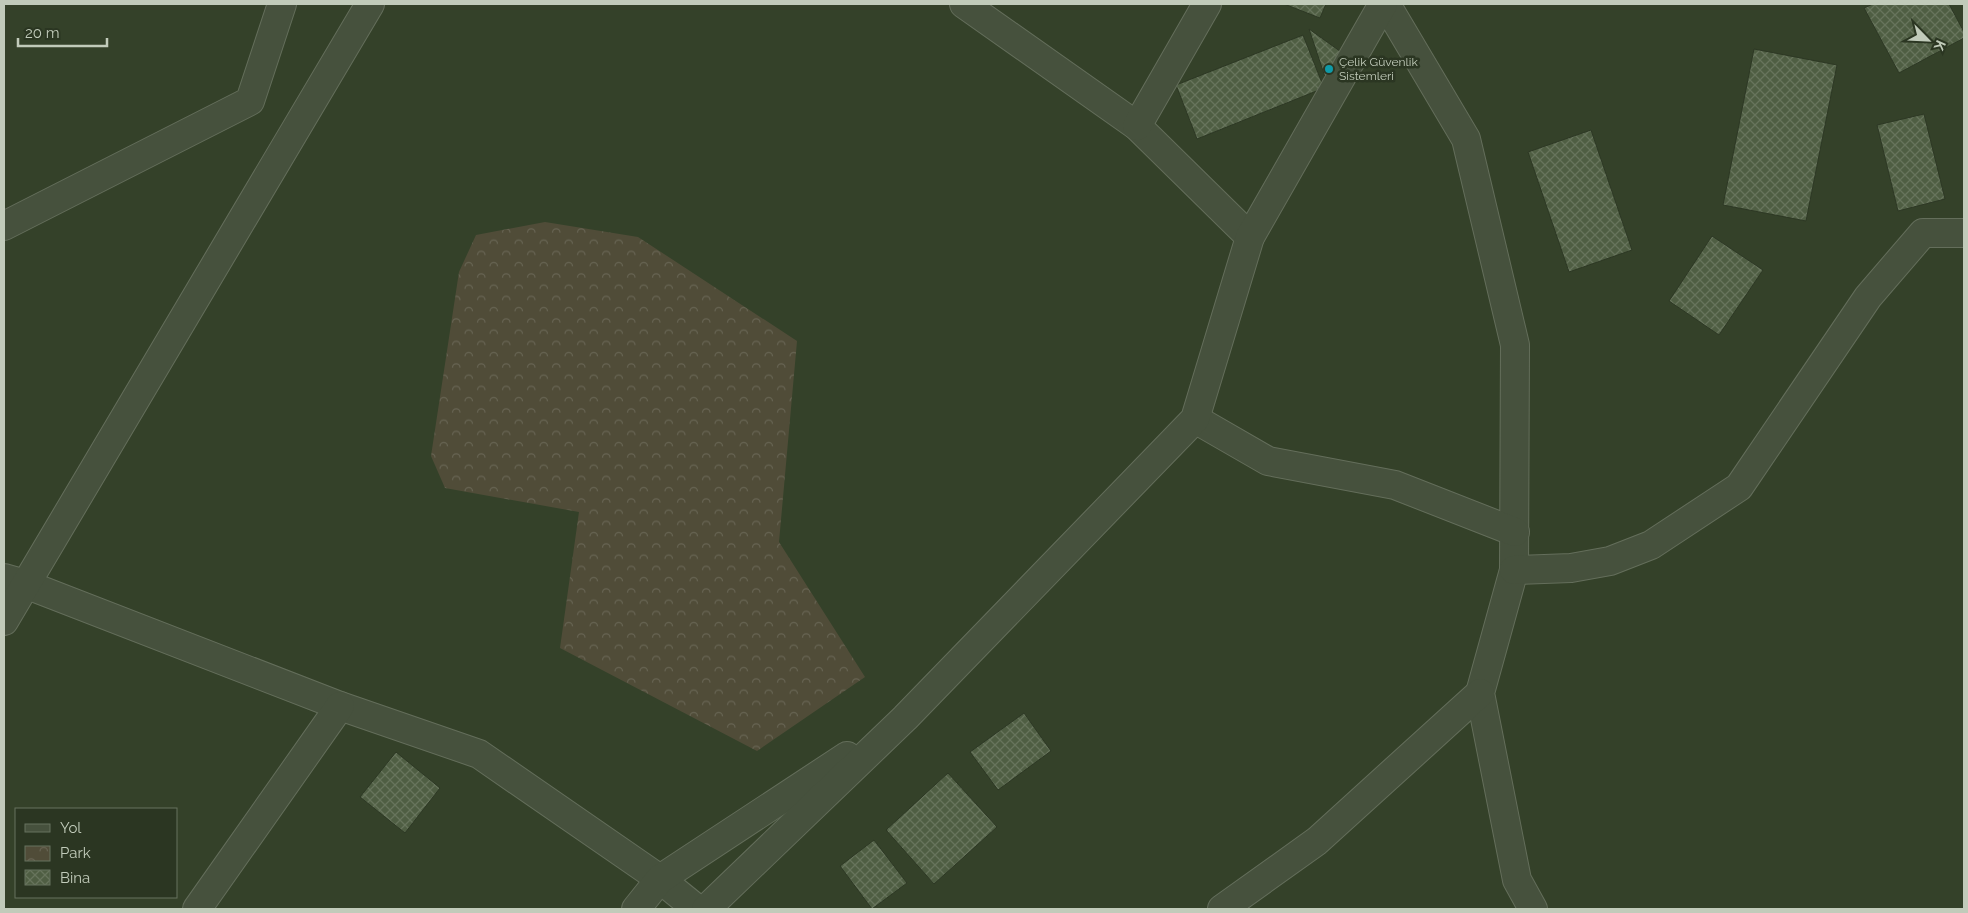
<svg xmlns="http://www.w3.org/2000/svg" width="1968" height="913" viewBox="0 0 1968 913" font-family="Raleway,sans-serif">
  <defs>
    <pattern id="park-crowns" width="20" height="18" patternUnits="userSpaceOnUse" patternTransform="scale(1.25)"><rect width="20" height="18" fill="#504c38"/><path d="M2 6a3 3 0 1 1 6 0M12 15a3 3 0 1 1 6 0" fill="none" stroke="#676453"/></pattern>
    <pattern id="building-cross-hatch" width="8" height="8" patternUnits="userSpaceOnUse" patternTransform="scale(1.25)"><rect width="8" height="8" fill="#4f5e43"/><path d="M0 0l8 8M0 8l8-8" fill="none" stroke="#67745c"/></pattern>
  </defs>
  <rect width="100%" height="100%" fill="#344129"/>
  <path fill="url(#park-crowns)" d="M545,222L638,237L797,341L779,542L865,677L757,751L560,648L579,512L445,488L431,456L459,272L476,235Z"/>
  <g fill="url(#building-cross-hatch)" stroke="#2d3824">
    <path d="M1284,4H1326L1320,18Z"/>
    <path d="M1873,4H1949L1964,32V38L1899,73L1864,8Z"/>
    <path d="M1309,29L1344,54L1327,83Z"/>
    <path d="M1303,35L1324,88L1197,139L1176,85Z"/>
    <path d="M1754,49L1837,65L1806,221L1723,205Z"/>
    <path d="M1924,114L1945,199L1898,211L1877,125Z"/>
    <path d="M1591,130L1632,250L1569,272L1528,152Z"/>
    <path d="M1712,236L1763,270L1719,335L1669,301Z"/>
    <path d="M1024,713L1051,751L998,790L970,752Z"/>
    <path d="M396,752L440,788L405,833L360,797Z"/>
    <path d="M948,773L997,827L934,884L886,830Z"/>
    <path d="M874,840L907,883L872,909L840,866Z"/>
  </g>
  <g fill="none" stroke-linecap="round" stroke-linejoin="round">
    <defs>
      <g id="minor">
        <path d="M964,4L1137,126L1250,237"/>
        <path d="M1386,4L1466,139L1515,345L1514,570L1480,693L1517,880L1533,909"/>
        <path d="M1137,126L1207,4"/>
        <path d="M4,226L250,101L282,4"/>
        <path d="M1195,419L1268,461L1395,485L1515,532"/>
        <path d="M1514,570L1571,568L1610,561L1651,545L1739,487L1868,297L1923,233H1964"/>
        <path d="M4,578L25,584L340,706L479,754L660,879L697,909"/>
        <path d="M4,621L370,4"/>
        <path d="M197,909L340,706"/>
        <path d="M636,909L660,879L847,756"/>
        <path d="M706,909L905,718L1195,419L1250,237L1383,4"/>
        <path d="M1222,909L1317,841L1480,693"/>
      </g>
    </defs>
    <use href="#minor" stroke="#646e5b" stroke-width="30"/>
    <use href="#minor" stroke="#46513d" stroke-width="28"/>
  </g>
  <circle fill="#0f9aa8" stroke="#2b3622" stroke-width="2" cx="1329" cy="69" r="5"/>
  <g text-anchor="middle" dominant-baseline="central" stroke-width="5" stroke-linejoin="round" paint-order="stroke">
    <g font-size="12" fill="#c1cbba" stroke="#2b3622" text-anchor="start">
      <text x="1339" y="62">Çelik Güvenlik<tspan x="1339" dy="14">Sistemleri</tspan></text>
    </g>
  </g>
  <rect width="1968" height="913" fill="none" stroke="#c1cbba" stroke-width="10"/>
  <rect x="15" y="808" width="162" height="90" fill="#2b3622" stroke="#67725f"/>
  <rect x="25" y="824" width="25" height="8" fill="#46513d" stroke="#67725f"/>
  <text x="60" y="833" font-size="15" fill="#c1cbba">Yol</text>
  <rect x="25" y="846" width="25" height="15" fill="url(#park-crowns)" stroke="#67725f"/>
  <text x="60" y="858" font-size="15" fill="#c1cbba">Park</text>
  <rect x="25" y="870" width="25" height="15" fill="url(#building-cross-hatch)" stroke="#67725f"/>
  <text x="60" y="883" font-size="15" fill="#c1cbba">Bina</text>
  <g transform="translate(1928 40) rotate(114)" stroke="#2b3622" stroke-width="4" paint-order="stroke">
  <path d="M0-4L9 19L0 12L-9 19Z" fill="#c1cbba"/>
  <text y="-8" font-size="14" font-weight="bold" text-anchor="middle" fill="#c1cbba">K</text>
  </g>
  <path d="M18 38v8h89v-8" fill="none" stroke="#c1cbba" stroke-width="2.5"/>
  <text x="25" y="38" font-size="15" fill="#c1cbba" stroke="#2b3622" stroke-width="4" paint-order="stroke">20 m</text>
</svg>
